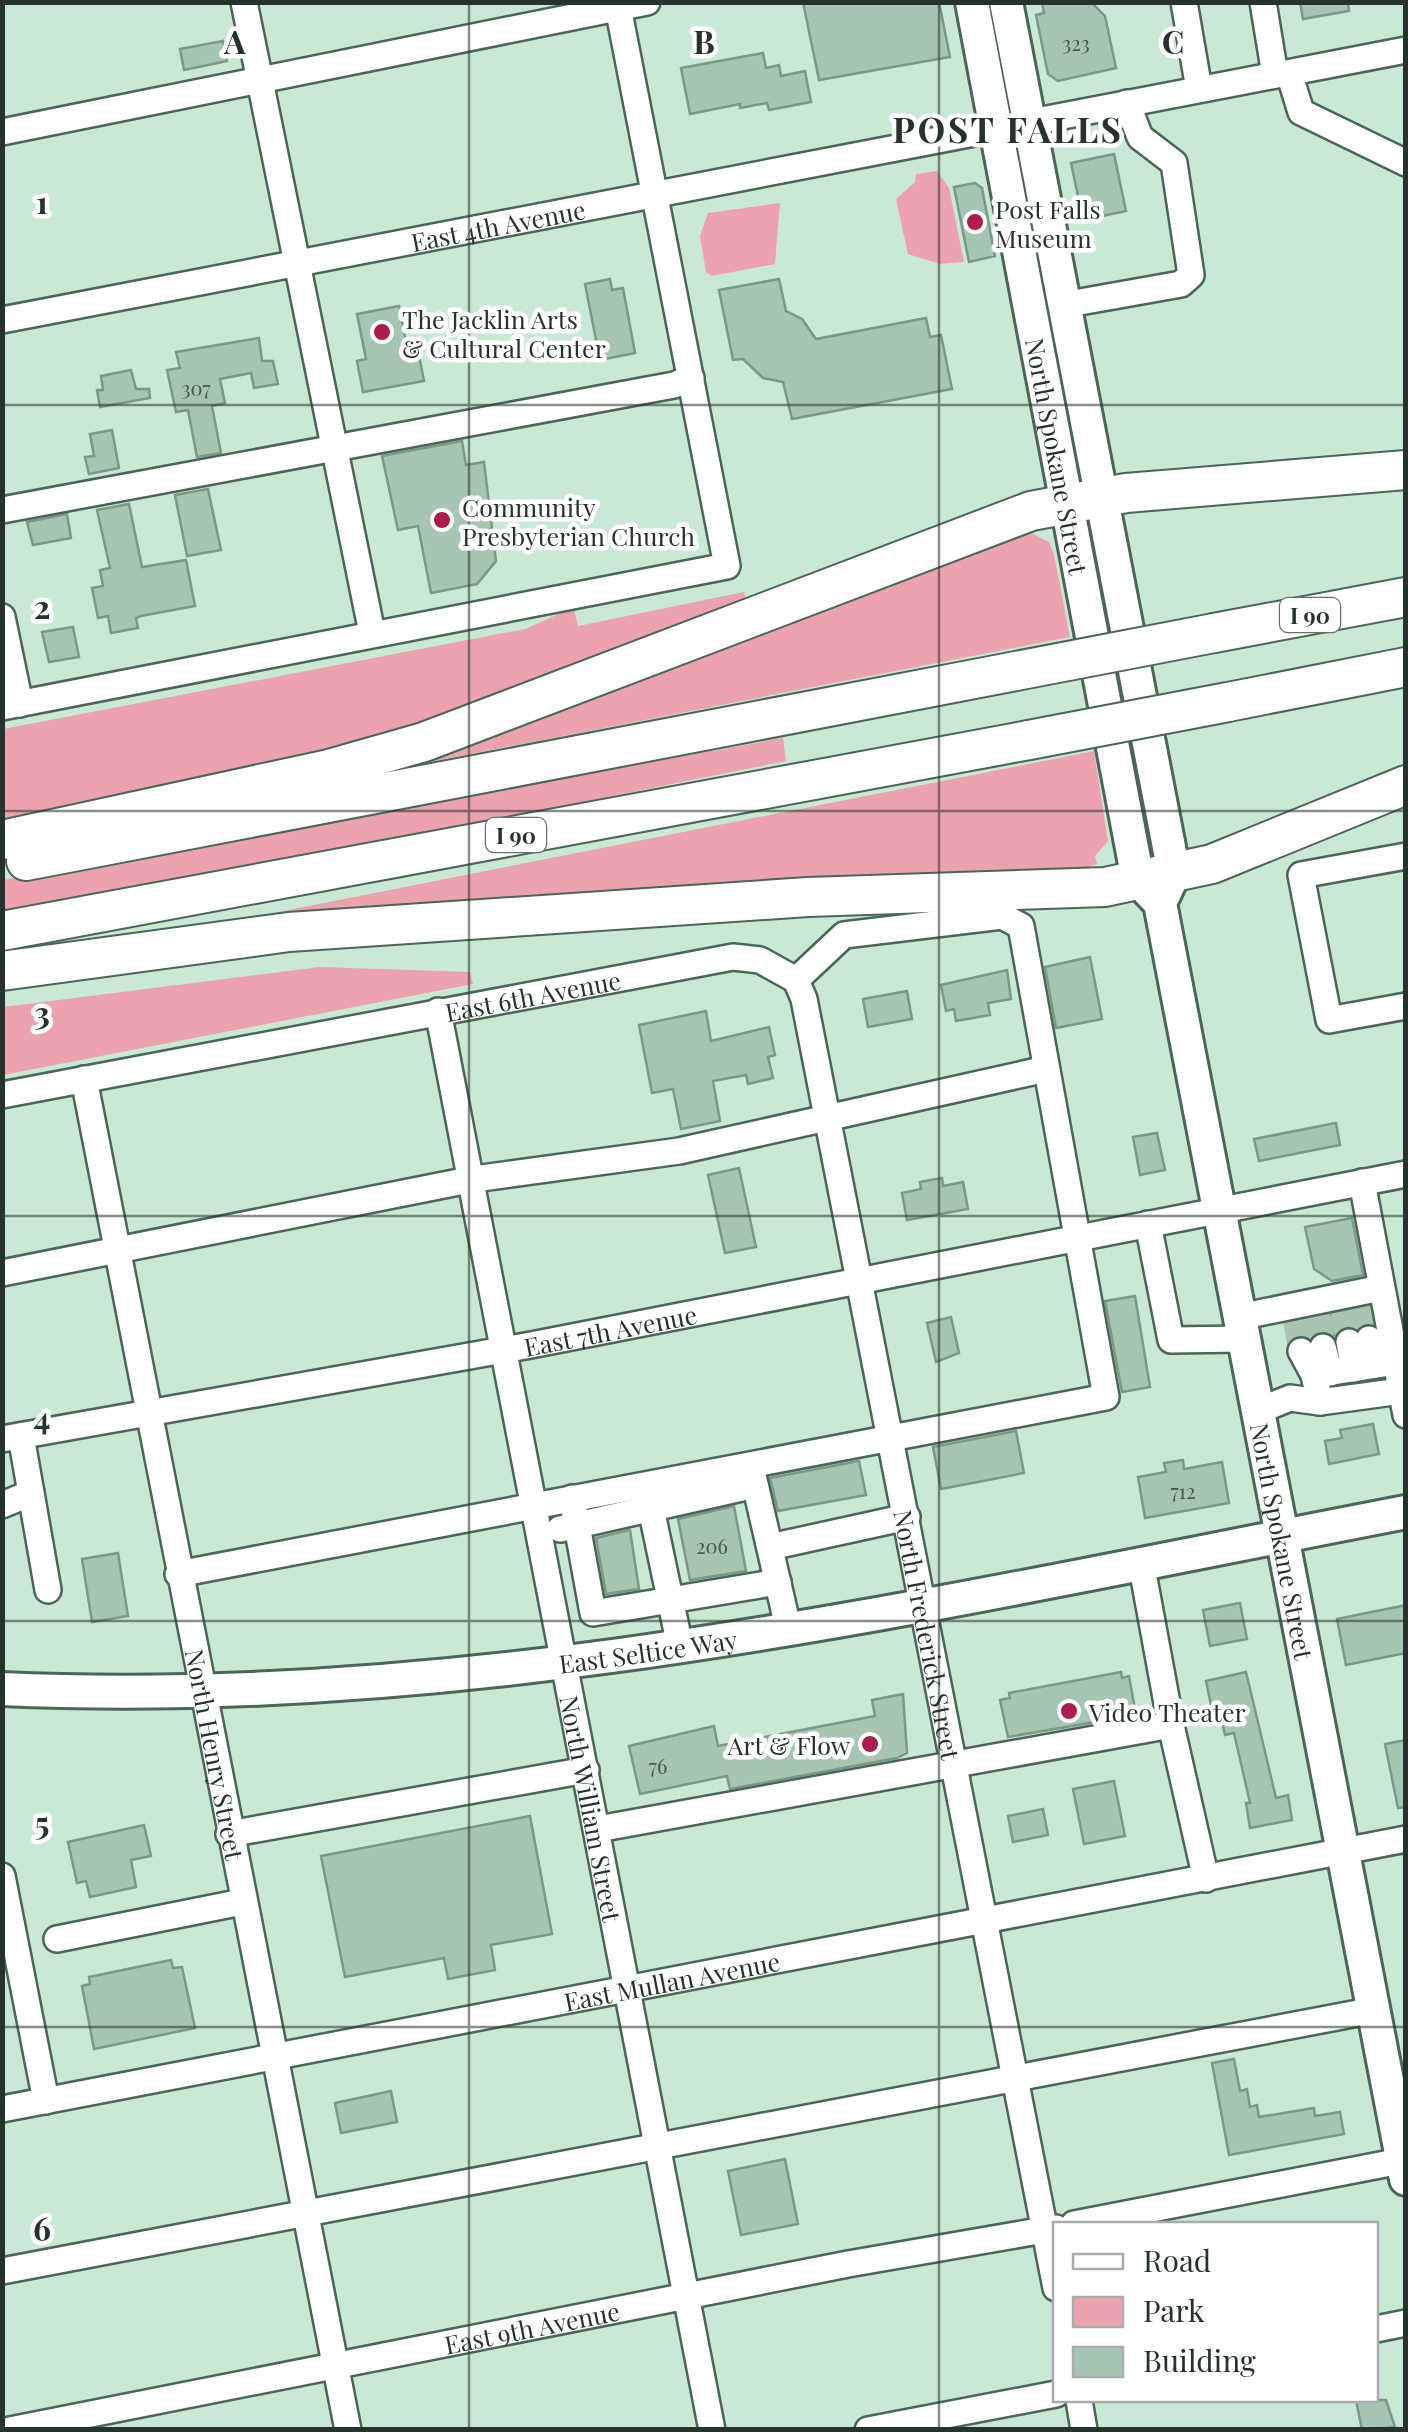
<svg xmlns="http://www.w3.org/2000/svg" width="1408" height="2432" viewBox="0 0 1408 2432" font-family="'Playfair Display',serif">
  <rect width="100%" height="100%" fill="#c9e9d6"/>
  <g fill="#eda3af">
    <path d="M937,171L949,188L964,262L940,264L908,254L896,199L915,182L916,174Z"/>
    <path d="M780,203L775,264L712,276L706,272L700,236L708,213Z"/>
    <path d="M1033,523L1031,533L1049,542L1054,554L1070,637L332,781Z"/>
    <path d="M744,592L746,601L394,740L3,824V729L525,629L570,609L574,610L578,626Z"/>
    <path d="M783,738L786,761L3,919V880Z"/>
    <path d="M1094,751L1108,841L1095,856L1097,864L1086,868L887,875L668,896L212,925Z"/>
    <path d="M320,967L470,972L473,984L3,1075V1007Z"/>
  </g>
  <g fill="#a6c5b3" stroke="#7b9988" stroke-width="2.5">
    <path d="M803,2H939L950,57L819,80Z"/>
    <path d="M1042,2H1091L1105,16L1116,68L1058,81L1048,74L1036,15L1044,13Z"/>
    <path d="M1300,2H1348L1349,11L1303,19Z"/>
    <path d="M223,41L227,61L184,70L180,49Z"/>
    <path d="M763,53L766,68L779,65L781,76L805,71L811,102L769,110L767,103L740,108V104L690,114L681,68Z"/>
    <path d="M1114,154L1126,211L1083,220L1071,163Z"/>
    <path d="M975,183L982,188L995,256L969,262L954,187Z"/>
    <path d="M610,279L612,290L623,288L635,353L600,360L585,284Z"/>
    <path d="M779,279L786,311L802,319L816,339L926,318L930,337L941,335L952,389L792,419L783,382L763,378L743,359L733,360L719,290Z"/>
    <path d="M399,306L408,352L418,350L424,381L363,392L357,361L366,359L357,314Z"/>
    <path d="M259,338L262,361H273L278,384L254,388L251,373L220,379L225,403L212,406L221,453L197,457L188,410L176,412L167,370L180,368L176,352Z"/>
    <path d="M131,370L136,389H149L150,398L100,407L97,390H103L101,376Z"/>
    <path d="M112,430L119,468L89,474L85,457L94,456L90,434Z"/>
    <path d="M462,441L466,465L484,462L496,561L477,584L431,593L418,526L398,530L382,456Z"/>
    <path d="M208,489L221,550L187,556L175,495Z"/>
    <path d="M129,504L142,567L186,560L195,606L141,616L136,618L138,628L111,633L108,616L98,618L92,588L103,586L100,570L110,568L97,510Z"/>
    <path d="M67,514L71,538L33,545L27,522Z"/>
    <path d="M73,627L79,657L49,662L42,632Z"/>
    <path d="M1090,957L1102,1019L1056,1028L1045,967Z"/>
    <path d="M1007,970L1011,999L988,1003L990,1015L956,1021L954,1009L946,1011L941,985Z"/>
    <path d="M907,991L912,1019L868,1027L863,999Z"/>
    <path d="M706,1011L711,1041L769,1027L775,1055L768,1057L773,1078L748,1084L746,1075L713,1081L720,1121L681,1129L673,1089L652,1093L639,1025Z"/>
    <path d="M1336,1123L1340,1145L1259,1161L1254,1139Z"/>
    <path d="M1157,1133L1165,1170L1140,1175L1133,1137Z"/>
    <path d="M739,1168L756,1247L725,1253L708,1175Z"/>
    <path d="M942,1178L943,1186L963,1182L968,1209L907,1220L902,1193L921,1189L920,1182Z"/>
    <path d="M1352,1218L1363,1275L1332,1281L1314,1269L1305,1227Z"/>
    <path d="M1135,1296L1150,1387L1122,1392L1105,1301Z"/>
    <path d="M1368,1307L1371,1323L1345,1326L1334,1335L1320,1331L1310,1338L1295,1336L1292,1323Z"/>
    <path d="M951,1317L959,1353L936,1362L927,1323Z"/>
    <path d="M1373,1424L1379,1454L1329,1464L1325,1441L1342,1438L1340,1430Z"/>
    <path d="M1016,1431L1024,1473L941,1489L933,1447Z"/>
    <path d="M1183,1460L1184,1469L1222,1462L1229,1503L1145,1518L1138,1477L1166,1472L1164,1463Z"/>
    <path d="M859,1461L866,1495L778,1511L770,1478Z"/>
    <path d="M734,1506L746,1571L690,1580L678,1519Z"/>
    <path d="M630,1530L639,1589L606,1594L596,1538Z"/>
    <path d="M118,1553L128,1616L92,1622L82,1559Z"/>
    <path d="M1240,1603L1247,1639L1210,1646L1203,1610Z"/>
    <path d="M1406,1605V1653L1346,1665L1337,1619Z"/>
    <path d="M1121,1672L1122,1678L1129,1676L1136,1715L1008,1737L1000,1700L1010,1698L1009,1693Z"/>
    <path d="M1246,1672L1276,1798L1288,1795L1292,1820L1250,1828L1246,1803H1250L1234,1733L1225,1735L1219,1709L1212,1710L1206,1681Z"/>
    <path d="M903,1694L907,1753L897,1758L730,1789L727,1776L640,1794L629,1746L714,1726L718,1746L875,1716L872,1700Z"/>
    <path d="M1406,1740V1807L1398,1808L1385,1744Z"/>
    <path d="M1114,1781L1125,1836L1084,1844L1073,1789Z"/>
    <path d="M1043,1809L1048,1835L1013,1842L1008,1816Z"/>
    <path d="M530,1816L552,1934L491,1945L495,1970L448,1979L444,1958L345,1977L321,1856Z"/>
    <path d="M144,1825L151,1856L131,1860L136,1887L90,1897L86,1881L77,1883L68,1842Z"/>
    <path d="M171,1960L173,1968L182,1967L195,2028L94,2049L82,1986L90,1984L89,1977Z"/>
    <path d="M1234,2059L1240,2091L1247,2089L1250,2107L1257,2105L1259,2117L1314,2108L1315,2116L1340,2112L1344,2134L1229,2155L1212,2063Z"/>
    <path d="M391,2091L397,2122L341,2133L335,2103Z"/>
    <path d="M785,2159L798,2224L741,2235L728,2171Z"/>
    <path d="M1356,2400H1386L1395,2427L1362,2430Z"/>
  </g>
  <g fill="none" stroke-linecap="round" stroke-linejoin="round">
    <g stroke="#a8c5b4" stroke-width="25" stroke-dasharray="25 12" stroke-linecap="butt">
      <path d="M1362,1306L1369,1339"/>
      <path d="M1343,1309L1349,1342"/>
      <path d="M1317,1314L1323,1347"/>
      <path d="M1295,1318L1301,1351"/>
    </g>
    <defs>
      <g id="minor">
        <path d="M244,2L372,633"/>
        <path d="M1184,2L1199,89"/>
        <path d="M1263,2L1275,75"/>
        <path d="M1289,73L1301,112L1406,163"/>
        <path d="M2,132L647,2"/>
        <path d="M1063,305L1181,284L1191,275L1174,163L1140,137L1127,103"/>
        <path id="s1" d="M2,320L1406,50"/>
        <path d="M2,510L674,385L691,378"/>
        <path d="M2,617L20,704"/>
        <path d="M2,707L727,566L617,2"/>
        <path d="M1406,856L1301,875L1329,1020L1406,1006"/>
        <path id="s2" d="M796,980L804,999L1056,2288"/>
        <path id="s3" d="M438,1011L712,2430"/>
        <path id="s4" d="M84,1079L348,2430"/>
        <path id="s5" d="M2,1095L733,957L760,960L796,980"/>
        <path d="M1362,1182L1406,1415"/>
        <path d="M1148,1224L1171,1340L1243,1339"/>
        <path d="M2,1273L474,1179L679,1151L1046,1069"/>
        <path d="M1239,1317L1381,1288"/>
        <path d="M1369,1339L1374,1365"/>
        <path d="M1349,1342L1354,1369"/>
        <path d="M1323,1347L1330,1373"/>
        <path d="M1301,1351L1314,1375"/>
        <path d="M1320,1402L1314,1375L1396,1362"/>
        <path d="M1258,1411L1290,1398L1320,1402L1401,1391"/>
        <path d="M21,1436L48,1590"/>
        <path id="s6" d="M2,1439L531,1345L1406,1174"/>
        <path d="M752,1471L788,1627"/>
        <path d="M648,1494L680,1646"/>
        <path d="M572,1498L593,1613L778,1582"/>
        <path d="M2,1505L31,1493"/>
        <path d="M560,1529L755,1485"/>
        <path d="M770,1547L907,1517"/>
        <path d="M1141,1562L1171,1725L1206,1879"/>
        <path d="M178,1574L1106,1397L1021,926L1002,916L844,935L796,980"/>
        <path d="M598,1829L1171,1725"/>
        <path d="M229,1834L586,1770"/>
        <path d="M2,1876L46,2101"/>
        <path d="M57,1939L242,1902"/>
        <path id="s7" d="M2,2109L1406,1839"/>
        <path d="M1074,2224L1406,2160"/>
        <path d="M2,2271L1374,2010"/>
        <path d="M1376,2329L1406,2323"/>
        <path d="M1079,2400L1084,2430"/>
        <path id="s8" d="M10,2430L848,2264L1056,2228"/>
        <path d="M868,2430L1056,2394"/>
      </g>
      <g id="major">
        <path id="s9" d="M972,2L1138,880L1160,903L1406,2179"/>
        <path d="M1006,2L1174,873L1164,895"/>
        <path id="s10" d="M2,1689C476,1711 943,1601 1406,1512"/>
      </g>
      <g id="highway">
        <path d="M1214,633L1406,597"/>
        <path d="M1228,702L1406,667"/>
        <path d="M2,840L329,769L424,742L1031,511L1126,493L1406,470"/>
        <path d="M26,861L1016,671"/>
        <path d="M2,931L1029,740"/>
        <path d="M2,971L289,932L808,897L1105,887L1212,864L1406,785"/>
      </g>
    </defs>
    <use href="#minor" stroke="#4a6656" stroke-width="30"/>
    <use href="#major" stroke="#4a6656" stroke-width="38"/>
    <use href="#highway" stroke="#4a6656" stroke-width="42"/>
    <use href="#minor" stroke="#fff" stroke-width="25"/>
    <use href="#major" stroke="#fff" stroke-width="32"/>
    <use href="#highway" stroke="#fff" stroke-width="38"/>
    <defs>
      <g id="highway-bridge">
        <path d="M1016,671L1214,633"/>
        <path d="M1029,740L1228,702"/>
      </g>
    </defs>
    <use href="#highway-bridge" stroke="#4a6656" stroke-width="42" stroke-linecap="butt"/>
    <use href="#highway-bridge" stroke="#fff" stroke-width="38"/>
  </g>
  <path fill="none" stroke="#26332c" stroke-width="2.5" stroke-opacity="0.55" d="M469,2V2430M939,2V2430M2,405H1406M2,811H1406M2,1216H1406M2,1621H1406M2,2027H1406"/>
  <g fill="#ae1c4d" stroke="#fff" stroke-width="4">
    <circle cx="975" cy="222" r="10"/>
    <circle cx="382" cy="332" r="10"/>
    <circle cx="442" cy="520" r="10"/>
    <circle cx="1069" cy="1711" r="10"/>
    <circle cx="870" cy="1744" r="10"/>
  </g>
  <g text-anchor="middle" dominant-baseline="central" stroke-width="9" stroke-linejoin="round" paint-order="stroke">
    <g font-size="20" fill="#46584e">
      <text x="1076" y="42">323</text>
      <text x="196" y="387">307</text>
      <text x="1183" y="1490">712</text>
      <text x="712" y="1545">206</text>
      <text x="658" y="1765">76</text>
    </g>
    <g fill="#fff" stroke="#67706b" stroke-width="2.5">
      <rect x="1280" y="598" width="60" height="34" rx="8"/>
      <rect x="486" y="818" width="60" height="34" rx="8"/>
    </g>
    <g font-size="22" font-weight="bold" fill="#26332c">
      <text x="1310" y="615">I 90</text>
      <text x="516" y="835">I 90</text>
    </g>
    <g font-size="25" fill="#26332c" stroke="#fff" text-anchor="start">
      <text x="995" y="208">Post Falls<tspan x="995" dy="29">Museum</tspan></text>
      <text x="402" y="318">The Jacklin Arts<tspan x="402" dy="29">&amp; Cultural Center</tspan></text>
      <text x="462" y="506">Community<tspan x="462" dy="29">Presbyterian Church</tspan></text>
      <text x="1089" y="1711">Video Theater</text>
      <text x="850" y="1744" text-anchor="end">Art &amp; Flow</text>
    </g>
    <g font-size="25" fill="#26332c" stroke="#fff">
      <text stroke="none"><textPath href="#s1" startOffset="505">East 4th Avenue</textPath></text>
      <text stroke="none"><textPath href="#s9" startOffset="462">North Spokane Street</textPath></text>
      <text stroke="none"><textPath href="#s5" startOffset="540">East 6th Avenue</textPath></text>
      <text stroke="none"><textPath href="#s6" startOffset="618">East 7th Avenue</textPath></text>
      <text stroke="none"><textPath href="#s9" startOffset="1575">North Spokane Street</textPath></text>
      <text stroke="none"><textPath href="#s2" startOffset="668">North Frederick Street</textPath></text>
      <text stroke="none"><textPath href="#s10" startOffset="648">East Seltice Way</textPath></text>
      <text stroke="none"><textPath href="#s4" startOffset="688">North Henry Street</textPath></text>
      <text stroke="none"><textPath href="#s3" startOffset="812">North William Street</textPath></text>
      <text stroke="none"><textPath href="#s7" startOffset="682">East Mullan Avenue</textPath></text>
      <text stroke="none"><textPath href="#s8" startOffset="532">East 9th Avenue</textPath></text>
    </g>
    <g font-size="35" font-weight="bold" letter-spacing="2.5" fill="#26332c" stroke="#fff">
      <text x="1008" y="128">POST FALLS</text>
    </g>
  </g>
  <g font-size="32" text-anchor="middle" font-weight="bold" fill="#26332c" stroke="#fff" stroke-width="9" stroke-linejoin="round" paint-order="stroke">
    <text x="235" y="54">A</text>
    <text x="704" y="54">B</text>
    <text x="1173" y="54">C</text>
    <text x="42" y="214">1</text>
    <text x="42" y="619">2</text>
    <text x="42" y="1025">3</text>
    <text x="42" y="1430">4</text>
    <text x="42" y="1835">5</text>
    <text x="42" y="2241">6</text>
  </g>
  <rect width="1408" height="2432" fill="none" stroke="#26332c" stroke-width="10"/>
  <rect x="1053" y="2222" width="325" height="180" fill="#ffffff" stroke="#a8adab" stroke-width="2.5"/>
  <rect x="1073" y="2254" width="50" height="15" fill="#ffffff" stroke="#a8adab" stroke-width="2.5"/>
  <text x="1143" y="2272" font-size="30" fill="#26332c">Road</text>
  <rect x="1073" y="2297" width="50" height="30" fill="#eda3af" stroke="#a8adab" stroke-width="2.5"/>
  <text x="1143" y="2322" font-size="30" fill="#26332c">Park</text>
  <rect x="1073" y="2347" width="50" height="30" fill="#a6c5b3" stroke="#a8adab" stroke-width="2.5"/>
  <text x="1143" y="2372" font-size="30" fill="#26332c">Building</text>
</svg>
